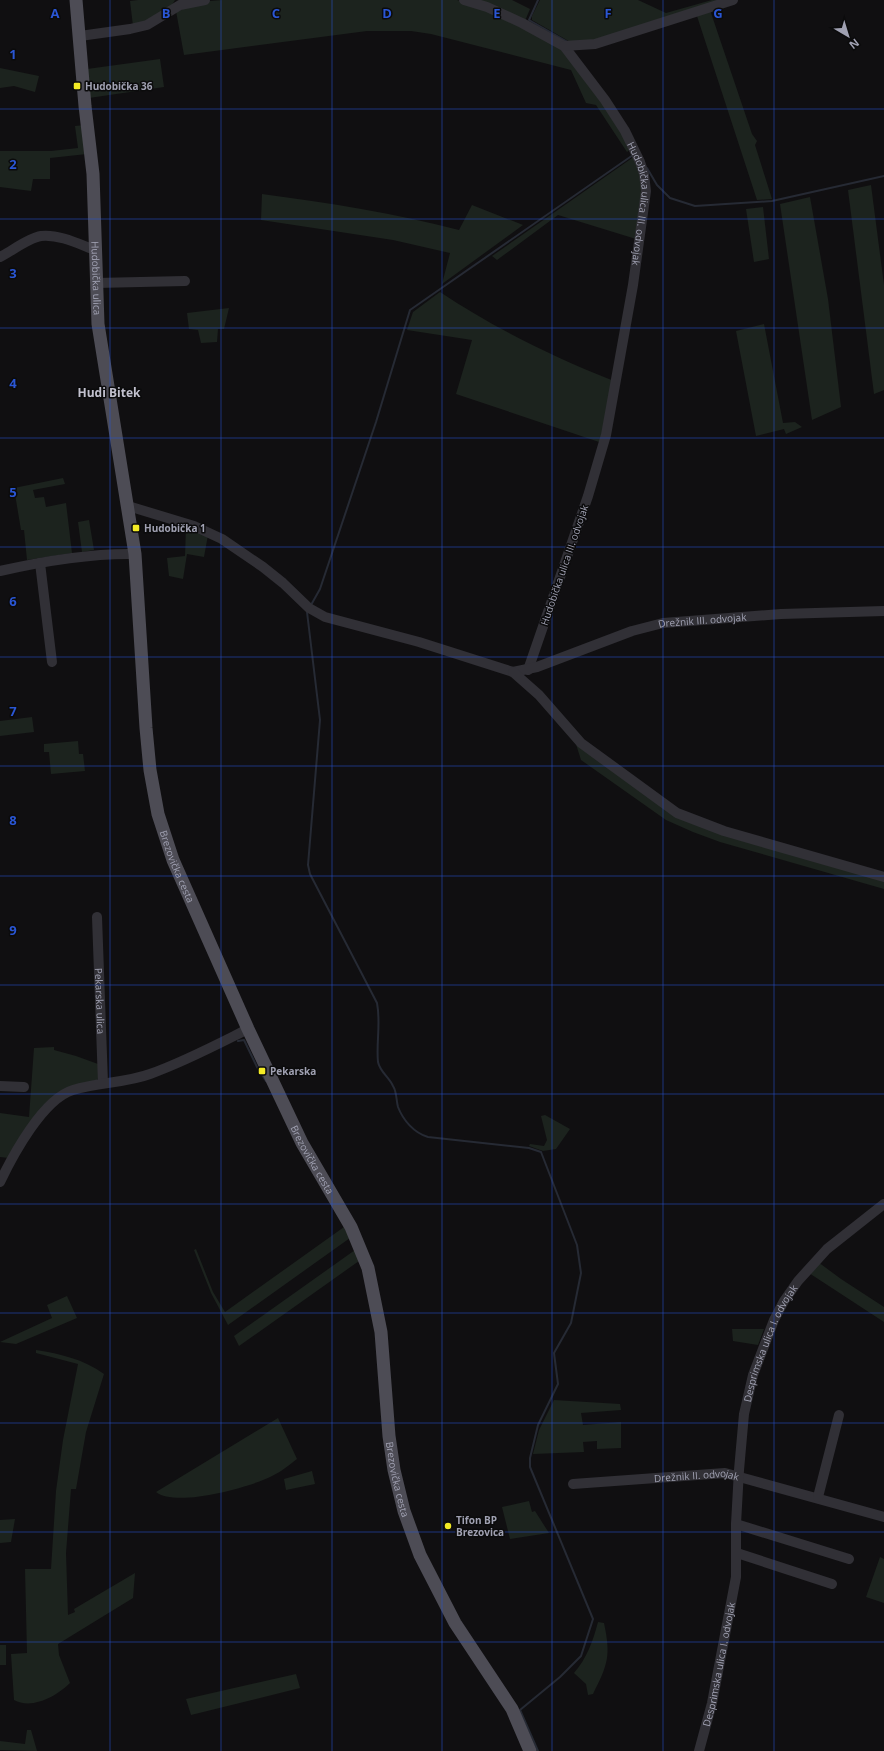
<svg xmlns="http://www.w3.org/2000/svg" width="884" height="1751" viewBox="0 0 884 1751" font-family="'Open Sans',sans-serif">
  <rect width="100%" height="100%" fill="#100f11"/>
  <g fill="#1c231e">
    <path d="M138,0H175C168,14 146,20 133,26L130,1Z"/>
    <path d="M222,0H457L487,9L555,43L589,82L632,148L627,152L596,105L586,103L571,70L431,34L411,31H367L184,55L176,11L210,1Z"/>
    <path d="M472,0H512L530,9L525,21Z"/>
    <path d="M540,0H638L666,13L712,0H726L594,42L572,43L532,20V16Z"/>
    <path d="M710,10L752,134L757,141L755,145L772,199L757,200L696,13Z"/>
    <path d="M160,59L164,87L89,98L87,69Z"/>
    <path d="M0,68L39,76L35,92L14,86L0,88Z"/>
    <path d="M85,125L87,154L50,158V179H33L31,191L0,187V151H51L78,148L75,126Z"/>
    <path d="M635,156L643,183L636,239L558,215L497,260L492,256Z"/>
    <path d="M871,185L884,285V390L874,394L848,190Z"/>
    <path d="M262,194C329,203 394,213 459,230L472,205L523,225L442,284L450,253L393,240L261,220Z"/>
    <path d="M810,197L828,299L841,407L812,420L780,204Z"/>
    <path d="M763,207L769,259L754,262L746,209Z"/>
    <path d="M440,292C496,329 553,357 614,381L602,443L456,394L472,340L407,330L413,312Z"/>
    <path d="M229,308L224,329H218L217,342L201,343L198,330L189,329L187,313Z"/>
    <path d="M764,324L783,423L795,422L802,427L786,434L784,429L756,436L736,331Z"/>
    <path d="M63,478L65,484L33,490L35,498L44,497L46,507L66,503L72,553L27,560L24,530H21L14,488Z"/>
    <path d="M89,520L94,550L82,552L78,522Z"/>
    <path d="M186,527L208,535L204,557L187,554L183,579L169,576L167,558L185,556Z"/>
    <path d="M32,717L34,732L0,736V721Z"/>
    <path d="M78,741L79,754H83L85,771L51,774L49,752H44V744Z"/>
    <path d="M575,741L663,807L884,880V889L720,842L693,832L666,820L581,760Z"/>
    <path d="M54,1047V1050L76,1056L98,1064L99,1077L97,1080L67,1088L9,1158L0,1157V1113L29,1117L34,1048Z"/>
    <path d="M545,1115L570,1129L556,1149L543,1151L529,1146L530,1144L544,1146L547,1140L541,1116Z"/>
    <path d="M344,1227L350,1238L228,1325L211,1293L194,1250L196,1249L213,1292L225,1312Z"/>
    <path d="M355,1250L359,1261L239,1346L234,1336Z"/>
    <path d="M818,1262L841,1279L884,1307V1322L809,1273Z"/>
    <path d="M67,1296L77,1318L16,1344L0,1342L52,1318L47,1305Z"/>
    <path d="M732,1329H764L758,1345L733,1341Z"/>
    <path d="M36,1350C61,1354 83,1359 104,1374L86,1432L76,1489H71L66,1553L68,1615L75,1612L74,1609L135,1573L133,1598L58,1644L59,1655L70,1683C57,1696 32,1710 14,1700L11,1654L27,1653L25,1569H51L56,1491L63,1440L78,1364L36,1353Z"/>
    <path d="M554,1400L620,1404L621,1410L581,1413L583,1425L621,1422V1448L597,1449V1441L583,1442L584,1452L533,1454L539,1430Z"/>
    <path d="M278,1418L297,1459C289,1465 281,1472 272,1476C251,1487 176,1508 156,1492Z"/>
    <path d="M312,1471L315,1484L286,1490L284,1479Z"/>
    <path d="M529,1501L532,1512L535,1511L549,1533L510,1539L502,1507Z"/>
    <path d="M15,1519L11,1542L0,1543V1520Z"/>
    <path d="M880,1557L884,1559V1603L866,1597Z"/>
    <path d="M598,1622L604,1623C611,1656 608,1664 593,1694L588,1695L586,1684L574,1673C587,1658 593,1641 598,1622Z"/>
    <rect x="0" y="1645" width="6" height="20"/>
    <path d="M296,1674L300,1688L191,1715L186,1699Z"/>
    <path d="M27,1730H31L37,1751L0,1750V1741L25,1744Z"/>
  </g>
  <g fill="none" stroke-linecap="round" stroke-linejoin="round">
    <g stroke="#262a34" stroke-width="2">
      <path d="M538,0L529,20L566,41"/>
      <path d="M647,168L657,185L670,198L695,206L772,201L884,176"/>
      <path d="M311,605L320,589L376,422L410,310L633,155"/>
      <path d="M307,612L320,720L308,865L310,874L377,1003C381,1023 376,1043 378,1062C380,1072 389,1077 393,1086C397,1092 396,1100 398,1107C403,1120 414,1133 428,1137L529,1148L541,1152L577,1245L581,1273L571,1323L554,1353L558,1384L538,1425L530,1458V1467L593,1619L581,1656L560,1677L520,1710L538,1751"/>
      <path d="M238,1041L244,1040L257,1067L266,1081"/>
    </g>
    <g stroke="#313036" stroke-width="10">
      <path id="s1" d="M464,0L487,7L522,23L564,46L605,100L625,131L640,162L644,174L646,191L633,285L606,435L588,496L528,670"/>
      <path d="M80,36L130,29L147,25L180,5L205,0"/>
      <path d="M564,46L595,44L733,0"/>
      <path d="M0,257C12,251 28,238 41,236C59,234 79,244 95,250"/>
      <path d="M96,283L185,281"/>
      <path id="s2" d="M128,506L194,526L222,539L263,567L283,583L309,608L325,617L419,642L513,672L537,667L632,631L663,623L781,614L884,611"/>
      <path d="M40,563L52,662"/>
      <path d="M0,571C44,561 90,553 135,554"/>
      <path d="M513,672L539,695L581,743L677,813L724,831L884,877"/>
      <path id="s3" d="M97,917L103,1083"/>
      <path d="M0,1086L24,1087"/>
      <path d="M0,1182C13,1155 43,1099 73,1090C98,1082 126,1083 150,1074C184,1062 216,1045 248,1029"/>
      <path id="s4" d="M573,1484L725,1473L884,1517"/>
      <path d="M818,1497L839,1415"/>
      <path d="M736,1524L849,1559"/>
      <path d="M737,1553L832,1584"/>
      <path id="s5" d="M699,1751L712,1703L736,1577V1524L739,1470L744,1414L753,1375L774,1320L784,1301L798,1281L827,1249L884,1204"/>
    </g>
    <path stroke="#4d4c55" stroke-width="13" id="s6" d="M76,0L85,106L93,174L98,324L135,554L146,728L150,770L158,814L173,860L248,1029L302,1143L351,1227L368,1268L381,1332L389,1436L394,1470L404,1511L420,1555L455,1623L512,1709L530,1751"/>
  </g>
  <path fill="none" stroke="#2a56d4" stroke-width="1" stroke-opacity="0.55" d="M110,0V1751M221,0V1751M332,0V1751M442,0V1751M552,0V1751M663,0V1751M774,0V1751M0,109H884M0,219H884M0,328H884M0,438H884M0,547H884M0,657H884M0,766H884M0,876H884M0,985H884M0,1094H884M0,1204H884M0,1313H884M0,1423H884M0,1532H884M0,1642H884"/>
  <g fill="#f3ea25" stroke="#0b0b0c" stroke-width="1.5">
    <rect x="73" y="82" width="8" height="8" rx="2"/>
    <rect x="132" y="524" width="8" height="8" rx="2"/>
    <rect x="258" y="1067" width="8" height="8" rx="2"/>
    <circle cx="448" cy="1526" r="4"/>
  </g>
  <g text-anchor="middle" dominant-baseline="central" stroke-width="3" stroke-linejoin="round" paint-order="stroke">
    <g font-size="10" font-weight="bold" fill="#a0a1b2" stroke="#0b0b0c" text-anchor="start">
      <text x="85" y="86">Hudobička 36</text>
      <text x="144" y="528">Hudobička 1</text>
      <text x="270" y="1071">Pekarska</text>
      <text x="456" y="1520">Tifon BP<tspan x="456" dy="12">Brezovica</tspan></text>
    </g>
    <g font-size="10" fill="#a0a1b2" stroke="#0b0b0c">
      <text stroke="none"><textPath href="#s1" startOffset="291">Hudobička ulica III. odvojak</textPath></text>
      <text stroke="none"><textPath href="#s6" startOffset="279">Hudobička ulica</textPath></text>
      <text transform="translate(564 565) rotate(-71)">Hudobička ulica III. odvojak</text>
      <text stroke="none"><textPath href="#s2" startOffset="623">Drežnik III. odvojak</textPath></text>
      <text stroke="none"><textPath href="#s6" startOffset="875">Brezovička cesta</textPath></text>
      <text stroke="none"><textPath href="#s3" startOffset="84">Pekarska ulica</textPath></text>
      <text stroke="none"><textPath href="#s6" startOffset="1198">Brezovička cesta</textPath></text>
      <text stroke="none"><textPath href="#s5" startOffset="417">Desprimska ulica I. odvojak</textPath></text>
      <text stroke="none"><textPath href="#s4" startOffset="124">Drežnik II. odvojak</textPath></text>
      <text stroke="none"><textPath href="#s6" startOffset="1534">Brezovička cesta</textPath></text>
      <text stroke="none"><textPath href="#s5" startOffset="89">Desprimska ulica I. odvojak</textPath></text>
    </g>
    <g font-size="12" font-weight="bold" fill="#c2c1ce" stroke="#0b0b0c">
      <text x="109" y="392">Hudi Bitek</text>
    </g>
  </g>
  <g font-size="13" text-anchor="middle" font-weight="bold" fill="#2a56d4" stroke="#0b0b0c" stroke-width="3" stroke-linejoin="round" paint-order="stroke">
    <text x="55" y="18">A</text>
    <text x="166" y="18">B</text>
    <text x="276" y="18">C</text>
    <text x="387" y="18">D</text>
    <text x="497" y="18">E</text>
    <text x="608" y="18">F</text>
    <text x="718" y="18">G</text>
    <text x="13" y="59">1</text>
    <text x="13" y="169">2</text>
    <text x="13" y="278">3</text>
    <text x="13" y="388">4</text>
    <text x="13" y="497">5</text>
    <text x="13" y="606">6</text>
    <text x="13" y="716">7</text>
    <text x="13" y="825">8</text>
    <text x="13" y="935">9</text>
  </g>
  <g transform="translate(848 36) rotate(142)" stroke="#0b0b0c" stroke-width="3" paint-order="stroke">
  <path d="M0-3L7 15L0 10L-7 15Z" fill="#a0a1b2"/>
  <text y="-6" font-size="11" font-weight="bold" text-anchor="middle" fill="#a0a1b2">N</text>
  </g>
</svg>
